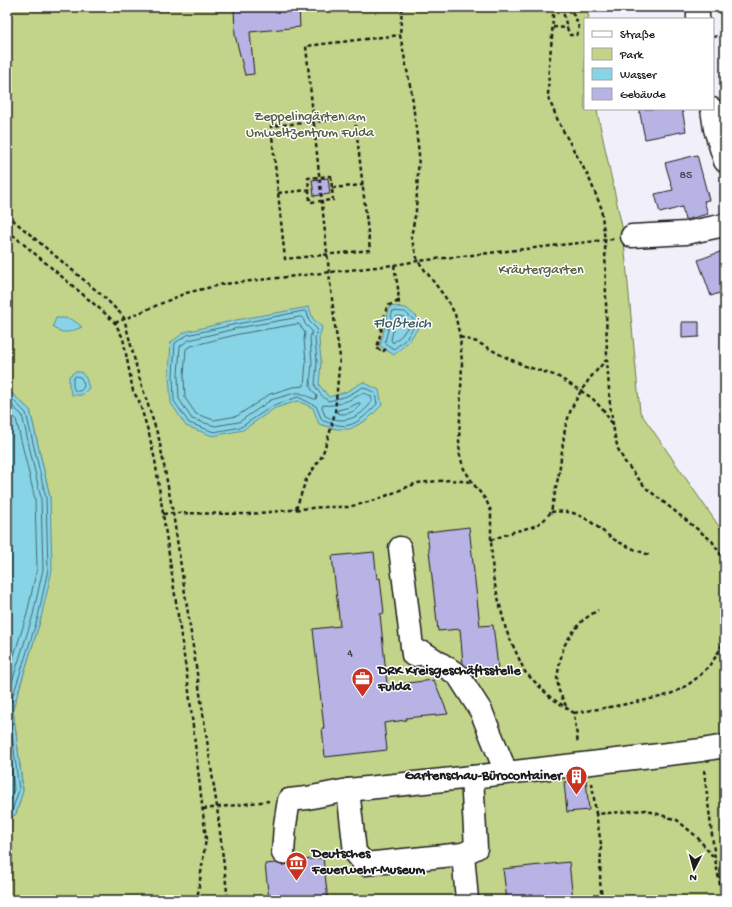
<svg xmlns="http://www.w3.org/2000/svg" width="732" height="907" viewBox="0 0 732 907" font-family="'Gochi Hand',sans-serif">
  <rect width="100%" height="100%" fill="#f1f0fa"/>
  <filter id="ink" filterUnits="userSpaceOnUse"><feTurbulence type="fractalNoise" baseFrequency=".025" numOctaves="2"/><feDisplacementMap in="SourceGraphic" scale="8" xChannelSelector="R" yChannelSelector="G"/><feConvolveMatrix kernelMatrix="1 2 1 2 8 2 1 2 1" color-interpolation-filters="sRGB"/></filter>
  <g filter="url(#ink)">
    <path fill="#c2d489" stroke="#6f7852" d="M7,7H587L589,19H585V109H597L598,116L623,231L640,412L725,535V900H7V820L16,814L23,790L13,709L41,618L50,497L30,410L7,389Z"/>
    <g fill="#87d4e6" stroke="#5c8a95">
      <path d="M390,306L406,308L417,317L418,328L409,341L394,355L380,346Z"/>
      <path d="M309,307L313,319L322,327L319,339L321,362L319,385L329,397L346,392L363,382L379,390L382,405L367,420L350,429H336L319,424L313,408L298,401L275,408L243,430L213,436L186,426L171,403L169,375L171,342L185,332L236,320Z"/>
      <path d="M56,318C69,318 72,318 82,327L69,332H59L53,326Z"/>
      <path d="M75,372H81L86,378L89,388L82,395H72L69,386V376Z"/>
      <path d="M7,389L30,410L50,497L52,570L41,618L13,709L23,791L16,814L7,820Z"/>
    </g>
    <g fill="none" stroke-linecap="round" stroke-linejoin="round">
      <g stroke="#47666d" stroke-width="1">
        <path d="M305,311L307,312L309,321L317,329L315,338L317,362L315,385C317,390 323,399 329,401L347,396L363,387L375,393L377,404C370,411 359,423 349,425C340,427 331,423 323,421L322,420L316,406L298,397L274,405L241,427L214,432L189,423L174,401L173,375L175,343L187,335L237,324Z"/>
        <path d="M393,311L405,312L413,319L414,326L406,339L394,349L386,344L385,343Z"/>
        <path d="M398,316C404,316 408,319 409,325L402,335L394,342L393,343L391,340L396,317Z"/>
        <path d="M301,317L303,318L305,324L312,331L310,339L312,362L310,386L312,390L317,396L316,399H314L300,393H295L271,400L239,422L215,426L192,419L179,399L178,375L180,346L189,340L238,328Z"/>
        <path d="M297,324H299L305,333L304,339L306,362L304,386L293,387L270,394L237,416L214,420L196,414L185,398L184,375L186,349L191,346L239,334Z"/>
        <path d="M76,376L80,377C84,382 86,387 80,391H75L73,386V379Z"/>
        <path d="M363,393L371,396L372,401C361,418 344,425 325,416L322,407L323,405C337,407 350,400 363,393Z"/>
        <path d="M7,394L26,413L46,498L48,569L38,617L9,708L19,790L12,811L7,815"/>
        <path d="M7,401L22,415L41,498L43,569L33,615L7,698"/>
        <path d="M358,403H360V405C355,412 345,416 337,413L338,410L350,407Z"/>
        <path d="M7,410L16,419L35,499L37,568L27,614L7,678"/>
        <path d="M7,731L14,789L7,809"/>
      </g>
    </g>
    <g fill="#b8b3e5" stroke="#1c1c1c">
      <path d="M234,7H299L300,27L250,32L254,74L245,75L235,35Z"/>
      <path d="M639,109H682L686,131L645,139Z"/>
      <path d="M697,155L709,200L704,201L708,214L685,220L682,207L660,213L655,194L673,190L665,163Z"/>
      <path d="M328,178L330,194L314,196L312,180Z"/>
      <path d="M725,250V291L711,296L698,260Z"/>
      <path d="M682,322H699V337L682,338Z"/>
      <path d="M469,527L480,626L493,625L498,667L470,670L463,664L460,629L438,631L427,532Z"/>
      <path d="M374,552L377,579L380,578L384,613L380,614L387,684H388L389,685L434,680L448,714L406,718V720L384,723L387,750L325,757L322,728H324L313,629L340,626L332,556Z"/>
      <path d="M586,780L589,810L567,812L564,782Z"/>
      <path d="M323,858L328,900H269L265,864L276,863L282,865L288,864L292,861Z"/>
      <path d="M569,862L573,900H507L503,869Z"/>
    </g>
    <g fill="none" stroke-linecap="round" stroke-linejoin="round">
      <defs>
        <g id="minor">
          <path d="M698,7V19"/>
          <path d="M712,109L715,129L725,161"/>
          <path d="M632,236L686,233L725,225"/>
          <path d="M400,548L413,655L424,653L458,675L481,711L506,772"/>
          <path d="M348,790L355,852L365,864L463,854L476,848L472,777"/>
          <path d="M283,853L285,825L289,800L307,798L348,790L472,777L702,750L725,746"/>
          <path d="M463,854L467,900"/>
        </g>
      </defs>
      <use href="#minor" stroke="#1c1c1c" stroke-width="25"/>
      <g stroke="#1c1c1c" stroke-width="2.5" stroke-dasharray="4 3" stroke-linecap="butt">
        <path d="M402,7L400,35L412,95L419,154L416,211L411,237L418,261L448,301L455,314L460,337L462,363L459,443L460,456L464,469L475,486L486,500L491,511V540L493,577L506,630L525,672L550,697L574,713L578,744"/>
        <path d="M552,7L553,15L552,37L549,66L548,97L559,123L589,178L601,207L605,241L607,359L610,405L615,437L618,449L625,462L646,488L712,541L725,561"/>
        <path d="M562,7L567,28L570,35H576L579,31C578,20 574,15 567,7"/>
        <path d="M553,27L567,28"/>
        <path d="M713,37L725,35"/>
        <path d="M355,118L370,250L285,259L271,126Z"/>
        <path d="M331,176L333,200L310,202L308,178Z"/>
        <path d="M332,188L363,185"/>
        <path d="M278,193L309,190"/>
        <path d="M7,215L104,297L121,314L124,318L139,377L159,439L173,513L217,807L228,900"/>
        <path d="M7,230L107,315L115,323L123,338L133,391L139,401L149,434L155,460L163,514L188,683L206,839L197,900"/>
        <path d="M394,265L398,288L399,307"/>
        <path d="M115,323L186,293L224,284L394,265L418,261L614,239"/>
        <path d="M460,337L477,342L501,355L525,366L557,376L592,398L604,411L613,425"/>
        <path d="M386,349L382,352L377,348L387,306L399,301"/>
        <path d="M296,509L306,480L322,456L330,432L335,412L340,357L335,326L329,272L306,46L400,35"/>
        <path d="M551,512C582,508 592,525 615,540C626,546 638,551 649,555"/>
        <path d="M163,514L173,513L249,514L322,507H348L376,500L417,483L450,480L472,482"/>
        <path d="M491,540L513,532L535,526L544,520L551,512L559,473L565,428L571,409L581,391L590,378L607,359"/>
        <path d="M566,706L559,691L557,678L560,661L564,646L572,633L583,620L598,610"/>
        <path d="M574,713C598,709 623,705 646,700C654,698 663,697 670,694C695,684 718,662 725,636"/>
        <path d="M704,770L715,859L723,900"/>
        <path d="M592,783L596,814"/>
        <path d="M203,809L269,801"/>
        <path d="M602,900L600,881L601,844L596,814L645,810L677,820L697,837L715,859"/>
      </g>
      <use href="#minor" stroke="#fff" stroke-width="22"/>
    </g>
  </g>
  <defs>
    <symbol id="office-pin" viewBox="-11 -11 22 30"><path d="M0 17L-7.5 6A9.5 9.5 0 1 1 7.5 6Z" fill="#c8321e" stroke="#fff"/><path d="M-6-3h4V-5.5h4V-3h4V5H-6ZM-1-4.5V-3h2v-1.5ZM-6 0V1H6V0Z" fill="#fff"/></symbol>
    <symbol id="building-pin" viewBox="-11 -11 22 30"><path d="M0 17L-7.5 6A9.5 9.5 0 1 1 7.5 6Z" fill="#c8321e" stroke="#fff"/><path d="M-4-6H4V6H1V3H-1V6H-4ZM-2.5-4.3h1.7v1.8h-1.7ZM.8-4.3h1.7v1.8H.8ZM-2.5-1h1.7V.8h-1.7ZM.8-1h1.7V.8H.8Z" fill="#fff"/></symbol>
    <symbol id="museum-pin" viewBox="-11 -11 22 30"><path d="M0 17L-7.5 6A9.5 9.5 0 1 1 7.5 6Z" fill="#c8321e" stroke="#fff"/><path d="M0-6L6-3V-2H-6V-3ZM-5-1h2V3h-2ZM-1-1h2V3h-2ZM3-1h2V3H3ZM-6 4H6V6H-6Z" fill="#fff"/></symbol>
  </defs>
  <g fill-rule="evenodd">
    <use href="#office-pin" x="350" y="666" width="25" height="34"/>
    <use href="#building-pin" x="564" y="764" width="25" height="34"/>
    <use href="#museum-pin" x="284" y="850" width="25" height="34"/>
  </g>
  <g text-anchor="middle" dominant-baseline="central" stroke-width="3" stroke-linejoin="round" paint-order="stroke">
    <g font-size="12" fill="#43424e">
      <text x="686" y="176">85</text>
      <text x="350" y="654">4</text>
    </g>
    <g font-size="14" fill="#565c42" stroke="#fff">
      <text x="310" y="117">Zeppelingärten am<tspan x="310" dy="16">Umweltzentrum Fulda</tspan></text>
      <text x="541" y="270">Kräutergarten</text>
    </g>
    <g font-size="14" font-weight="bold" fill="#1c1c1c" stroke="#fff" text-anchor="start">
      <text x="378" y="671">DRK Kreisgeschäftsstelle<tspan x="378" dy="16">Fulda</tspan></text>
      <text x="562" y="776" text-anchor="end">Gartenschau-Bürocontainer</text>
      <text x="312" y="854">Deutsches<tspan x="312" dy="16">Feuerwehr-Museum</tspan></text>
    </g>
    <g font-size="15" font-style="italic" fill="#415c63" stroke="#fff">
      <text x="402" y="324">Floßteich</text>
    </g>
  </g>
  <rect width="732" height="907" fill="none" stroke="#fff" stroke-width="24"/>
  <rect x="12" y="12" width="708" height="883" fill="none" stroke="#1c1c1c" stroke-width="1.5" filter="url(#ink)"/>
  <rect x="584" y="18" width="130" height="92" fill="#ffffff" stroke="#a4a4a4"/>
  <rect x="592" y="31" width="20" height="6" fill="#ffffff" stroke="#a4a4a4"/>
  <text x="620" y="38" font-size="12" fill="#1c1c1c">Straße</text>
  <rect x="592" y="48" width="20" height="12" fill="#c2d489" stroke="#a4a4a4"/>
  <text x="620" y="58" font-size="12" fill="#1c1c1c">Park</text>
  <rect x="592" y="68" width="20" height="12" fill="#87d4e6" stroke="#a4a4a4"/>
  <text x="620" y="78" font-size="12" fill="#1c1c1c">Wasser</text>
  <rect x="592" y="88" width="20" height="12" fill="#b8b3e5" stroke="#a4a4a4"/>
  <text x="620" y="98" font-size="12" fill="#1c1c1c">Gebäude</text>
  <g transform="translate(694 869) rotate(186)" stroke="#ffffff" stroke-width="3" paint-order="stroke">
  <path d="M0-3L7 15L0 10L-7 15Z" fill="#1c1c1c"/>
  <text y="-6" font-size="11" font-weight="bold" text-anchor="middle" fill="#1c1c1c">N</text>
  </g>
</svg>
